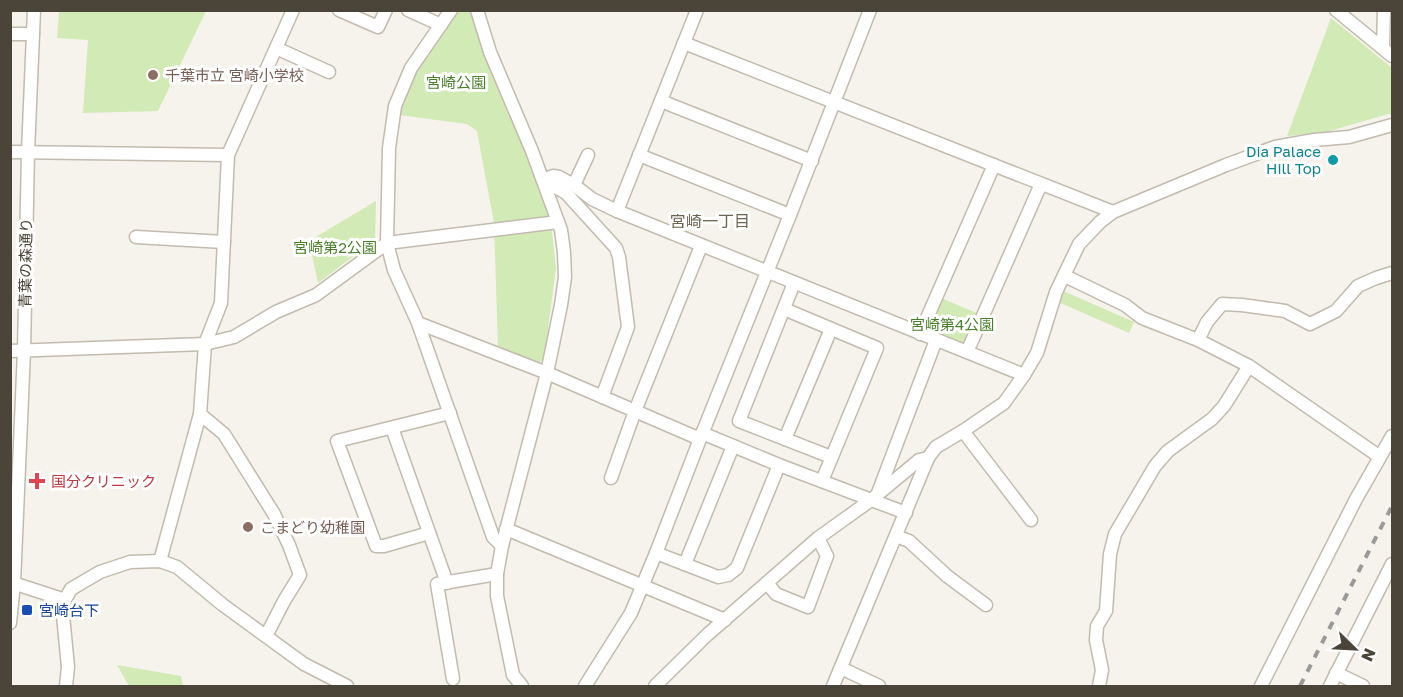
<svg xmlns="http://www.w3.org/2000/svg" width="1403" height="697" viewBox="0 0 1403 697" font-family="'Golos Text','Noto Sans JP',sans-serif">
  <rect width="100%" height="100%" fill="#f6f3ec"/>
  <g fill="#d2eab5">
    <path d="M59,11V10L206,11L158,111L83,113L88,40L57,38Z"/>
    <path d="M456,11H473L550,213L556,268L544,359L536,364L498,349L494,223L477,131L467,124L399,115L415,66Z"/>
    <path d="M1331,18L1392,68V113L1326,132L1287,136Z"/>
    <path d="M376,201L375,240L318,283L309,241Z"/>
    <path d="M1061,290L1134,322L1129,333L1056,301Z"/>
    <path d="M941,298L979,314L964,350L926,333Z"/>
    <path d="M117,665L181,676L183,686H129Z"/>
  </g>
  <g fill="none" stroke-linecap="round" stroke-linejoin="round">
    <defs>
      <g id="minor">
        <path d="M339,10L378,27L386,10"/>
        <path d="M408,10L441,25"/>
        <path d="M451,10L411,68L395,106L389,148L387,243L394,270L418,323L493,537L502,546"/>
        <path d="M477,10L490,52L532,151L561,230L564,252L565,277L561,305L547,373L502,546L497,574V596L513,675L522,686"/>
        <path d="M1336,10L1392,56"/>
        <path d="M10,34H33"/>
        <path d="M684,43L1113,212"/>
        <path d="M276,48L329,72"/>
        <path d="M1383,48L1384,10"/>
        <path d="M661,101L812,161"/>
        <path d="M10,152L228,155"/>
        <path d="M639,155L790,215"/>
        <path d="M543,180L553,176L559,177L574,185L592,199L617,211L1024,375"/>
        <path d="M543,180L566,193L616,248L619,257L628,327L602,397"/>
        <path d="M574,185L588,155"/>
        <path d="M617,211L697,10"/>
        <path d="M136,237L224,242"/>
        <path d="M1065,276L1125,305L1142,318L1198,340L1249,366L1380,457"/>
        <path d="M794,283L739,421L831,457"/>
        <path d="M784,309L877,348L822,481"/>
        <path d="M418,323L547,373L700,439"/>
        <path d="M920,334L994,165"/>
        <path d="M1198,340L1207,322L1222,304L1242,305L1285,311L1310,324L1336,311L1358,286L1376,278L1392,273"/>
        <path d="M10,351L205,344L234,337L276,312L316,295L387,243L558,222"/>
        <path d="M967,352L1041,184"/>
        <path d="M200,414L224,434L274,514L289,545L300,575L284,601L266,636"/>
        <path d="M392,428L447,583"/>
        <path d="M963,431L1031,520"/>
        <path d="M702,433L779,465L906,513"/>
        <path d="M785,439L831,329"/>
        <path d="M611,478L635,411L701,246"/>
        <path d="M878,493L936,340"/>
        <path d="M506,529L725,620"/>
        <path d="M429,533L384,546H376L337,441L450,413"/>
        <path d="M896,536L909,541L947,576L986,605"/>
        <path d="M656,553L718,577L728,575L737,568L779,465"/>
        <path d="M160,561L200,414L205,344L221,303L228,155L293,10"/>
        <path d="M685,564L733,446"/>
        <path d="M10,582L65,600"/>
        <path d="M767,583L776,594L808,607L827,556L818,538"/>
        <path d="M10,623L14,583L24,351L28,152L34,10"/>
        <path d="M841,668L879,686"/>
        <path d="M1336,673L1363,686"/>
        <path d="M453,679L437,584L497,574"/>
        <path d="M66,686L68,667L62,605L71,589L100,572L130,562L160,561L177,567L223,605L304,664L347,686"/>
        <path d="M585,686L631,613L656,553L700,439L790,215L870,10"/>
        <path d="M655,686L707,635L818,538L871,500L919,460L928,458"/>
        <path d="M833,686L928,458L936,447L963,431L1004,403L1024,375L1037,353L1056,292L1079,244L1100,222L1113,212L1226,165L1275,147L1314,140L1349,137L1392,125"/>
        <path d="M1099,686L1102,670L1096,640L1097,626L1106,611L1110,554L1115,534L1155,466L1168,451L1212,419L1224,406L1249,366"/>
        <path d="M1261,686L1356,499L1392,436"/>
        <path d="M1330,686L1392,564"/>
      </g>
    </defs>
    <use href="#minor" stroke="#c2bbae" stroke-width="15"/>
    <use href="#minor" stroke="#fff" stroke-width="12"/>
    <path stroke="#9a9a9a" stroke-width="4" stroke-dasharray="8 8" stroke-linecap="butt" d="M1300,686L1392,506"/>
  </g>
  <g fill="#8d6e63" stroke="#fff" stroke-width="2">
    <circle cx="153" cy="75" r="6"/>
    <circle cx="248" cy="527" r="6"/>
  </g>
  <circle fill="#0f9aa8" stroke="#fff" stroke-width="2" cx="1333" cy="160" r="6"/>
  <path fill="#e0444e" stroke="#fff" stroke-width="2" d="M34 472h6v6h6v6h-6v6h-6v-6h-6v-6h6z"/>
  <rect fill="#1a4fb4" stroke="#fff" stroke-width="2" x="21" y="604" width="12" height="12" rx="3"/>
  <g text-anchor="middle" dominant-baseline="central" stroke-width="6" stroke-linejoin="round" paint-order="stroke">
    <g font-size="15" fill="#785e54" stroke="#fff" text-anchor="start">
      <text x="165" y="75">千葉市立 宮崎小学校</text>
      <text x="260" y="527">こまどり幼稚園</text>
    </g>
    <g font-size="15" fill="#4a7f2a" stroke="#fff">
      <text x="456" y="82">宮崎公園</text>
      <text x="335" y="247">宮崎第2公園</text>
      <text x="952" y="324">宮崎第4公園</text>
    </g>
    <g font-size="15" fill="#0d838f" stroke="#fff" text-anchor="end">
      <text x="1321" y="151">Dia Palace<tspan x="1321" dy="17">Hill Top</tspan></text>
    </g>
    <g font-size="15" fill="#4b4439" stroke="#fff">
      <text transform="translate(25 263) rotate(-89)">青葉の森通り</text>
    </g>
    <g font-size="15" fill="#be3a42" stroke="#fff" text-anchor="start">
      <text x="51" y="481">国分クリニック</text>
    </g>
    <g font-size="15" fill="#164399" stroke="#fff" text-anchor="start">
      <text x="39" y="610">宮崎台下</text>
    </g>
    <g font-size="16" fill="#6e6250" stroke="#fff">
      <text x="710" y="221">宮崎一丁目</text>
    </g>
  </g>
  <rect width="1403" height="697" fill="none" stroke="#4b4439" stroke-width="24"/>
  <g transform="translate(1355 649) rotate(114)" stroke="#ffffff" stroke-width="4.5" paint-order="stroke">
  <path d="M0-4.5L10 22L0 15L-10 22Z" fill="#4b4439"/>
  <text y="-9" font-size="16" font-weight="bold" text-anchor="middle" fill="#4b4439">N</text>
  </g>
</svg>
